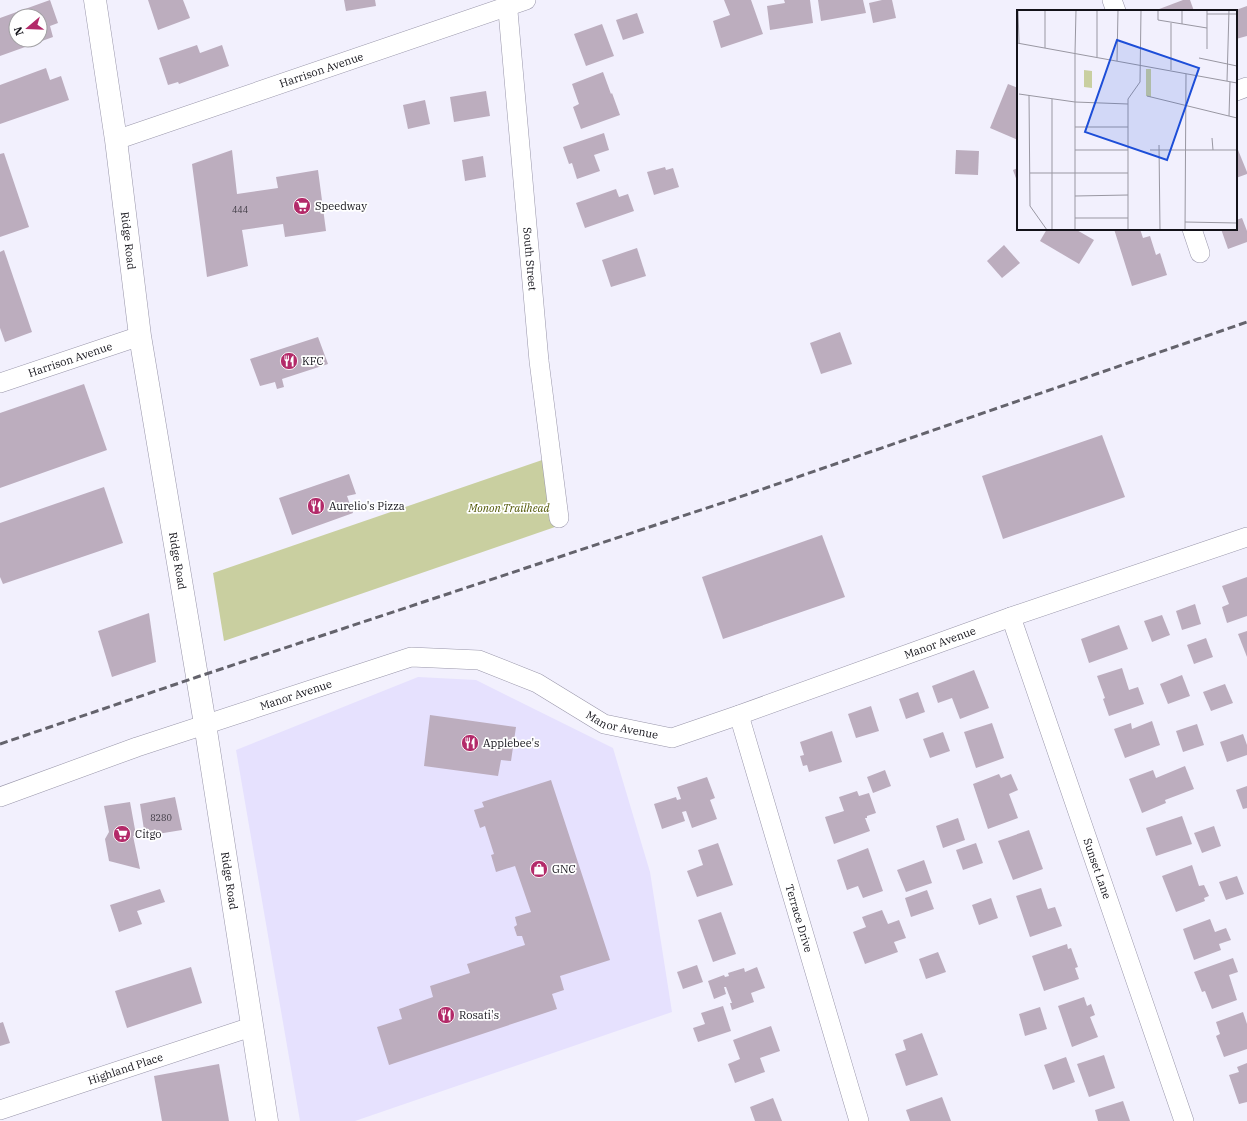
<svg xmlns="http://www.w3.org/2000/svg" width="1247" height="1121" viewBox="0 0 1247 1121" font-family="'IBM Plex Serif',serif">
  <rect width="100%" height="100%" fill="#f2f0fd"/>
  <path fill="#e6e1fe" d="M418,677L476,680L613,748L650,872L672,1012L355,1121H300L236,750Z"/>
  <path fill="#c9cfa0" d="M548,458L555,527L224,641L213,573Z"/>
  <g fill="#bcadbe" fill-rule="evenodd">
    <path d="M50,0L58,23L50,26L53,37L0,56V18ZM16,16H40V40H16Z"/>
    <path d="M148,0H183L190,18L158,30Z"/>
    <path d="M344,0H375L376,6L346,11Z"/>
    <path d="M724,0H751L763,34L721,48L713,21L730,15Z"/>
    <path d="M784,0H810L813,23L770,30L767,6L785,3Z"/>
    <path d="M818,0H863L866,13L821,21Z"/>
    <path d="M882,0H892L896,18L873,23L869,3Z"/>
    <path d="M1183,0H1190L1194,11H1154Z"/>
    <path d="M1247,6V36L1236,39V10Z"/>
    <path d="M637,13L644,33L623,40L616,20Z"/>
    <path d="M602,24L614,56L586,66L574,34Z"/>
    <path d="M197,45L200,53L222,45L229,66L179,84L178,82L168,85L159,58Z"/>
    <path d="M46,68L50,80L61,76L69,100L0,124V85Z"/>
    <path d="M603,72L611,94L612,93L620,115L581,129L573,107L579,104L572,84Z"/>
    <path d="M1008,84L1018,88V140L990,128Z"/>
    <path d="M486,91L490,116L454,122L450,97Z"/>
    <path d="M425,100L430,124L408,129L403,105Z"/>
    <path d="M604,133L609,150L594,155L600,171L577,179L572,163L569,164L563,147Z"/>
    <path d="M1236,145L1247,172V174L1236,178Z"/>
    <path d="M232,150L237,194L278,188L276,177L318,170L326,231L285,237L283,224L242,230L248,266L207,277L192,164Z"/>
    <path d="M956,150L979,151L978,175L955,174Z"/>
    <path d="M4,153L29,227L0,237V154Z"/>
    <path d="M483,156L486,177L465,181L462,160Z"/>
    <path d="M665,167L666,170L673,168L679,187L654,195L647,172Z"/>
    <path d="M1018,168V184L1013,170Z"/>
    <path d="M616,189L619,197L628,194L634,211L585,228L576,203Z"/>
    <path d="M1242,218L1247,231V242L1228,249L1221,229H1236V220Z"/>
    <path d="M1047,229H1075L1094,240L1079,264L1040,241Z"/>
    <path d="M1114,229H1140L1143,238L1150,236L1156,255L1160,253L1167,275L1132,286Z"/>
    <path d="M1004,245L1020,263L1002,278L987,261Z"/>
    <path d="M637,248L646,276L611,287L602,260Z"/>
    <path d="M4,250L32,332L5,342L0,328V252Z"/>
    <path d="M840,332L852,364L821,374L810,343Z"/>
    <path d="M318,337L328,364L282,379L284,387L277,389L275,382L260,386L250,359Z"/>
    <path d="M84,384L107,450L0,488V413Z"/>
    <path d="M1102,435L1125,497L1003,539L982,476Z"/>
    <path d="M349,474L356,494L347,496L353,513L292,535L279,498Z"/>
    <path d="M104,487L123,543L3,584L0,577V523Z"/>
    <path d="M822,535L845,597L723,639L702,577Z"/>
    <path d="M1247,577V616L1227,623L1222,607L1229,604L1222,586Z"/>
    <path d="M1195,604L1201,624L1182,630L1176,611Z"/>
    <path d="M149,613L156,662L112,677L98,631Z"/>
    <path d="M1162,615L1170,635L1152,642L1144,621Z"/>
    <path d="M1119,625L1128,649L1089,663L1081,639Z"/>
    <path d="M1247,631V657L1238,634Z"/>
    <path d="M1206,638L1213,657L1194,664L1187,645Z"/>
    <path d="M1122,668L1129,690L1138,687L1144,704L1109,716L1103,699L1105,698L1097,676Z"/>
    <path d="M974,670L989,708L960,719L952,698L938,703L932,686Z"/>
    <path d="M1182,675L1190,696L1168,704L1160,684Z"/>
    <path d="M1225,684L1233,703L1211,711L1203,692Z"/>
    <path d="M918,692L925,712L906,719L899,699Z"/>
    <path d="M871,706L879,731L856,738L848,714Z"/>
    <path d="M430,715L516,727L511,761L501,760L498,776L424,766Z"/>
    <path d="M1152,721L1160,745L1125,758L1114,729L1131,723L1132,729Z"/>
    <path d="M992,723L1004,758L976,768L964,732Z"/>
    <path d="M1197,724L1204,745L1183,752L1176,731Z"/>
    <path d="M832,731L842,762L809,772L807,765L803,766L800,756L804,755L800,742Z"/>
    <path d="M943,732L950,751L930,758L923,739Z"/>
    <path d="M1243,734L1247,745V755L1227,762L1220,742Z"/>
    <path d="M1185,766L1194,789L1165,800L1166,803L1142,813L1129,779L1153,770L1156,778Z"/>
    <path d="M885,770L891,786L873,793L867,777Z"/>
    <path d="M999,774L1001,778L1011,774L1018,790L1009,794L1018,818L988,829L973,784Z"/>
    <path d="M707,777L715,798L710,800L717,819L692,828L686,811L682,812L685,821L662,829L654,804L676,797L677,800L681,799L677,787Z"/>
    <path d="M551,780L610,960L560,976L564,990L552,994L557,1009L389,1065L377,1027L402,1019L399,1009L433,997L430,986L470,973L467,964L525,945L522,936H517L514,927L517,925L515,917L531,912L515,866L496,872L491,855L494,854L485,826L480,828L474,810L484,807L482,802Z"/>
    <path d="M1247,786V808L1243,809L1236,790Z"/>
    <path d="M857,791L859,796L869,793L876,813L867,816V818H865L870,831L834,844L825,817L844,811L839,797Z"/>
    <path d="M175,797L182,830L145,836L140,804Z"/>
    <path d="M130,802L136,835L133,836L140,869L109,861L105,839L109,832L104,806Z"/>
    <path d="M1182,816L1192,844L1156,856L1146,828Z"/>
    <path d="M958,818L965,840L943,848L936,826Z"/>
    <path d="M1214,826L1221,846L1202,853L1194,833Z"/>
    <path d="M1029,830L1043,869L1013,880L998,841Z"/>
    <path d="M718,843L733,885L697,897L687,871L703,865L698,850Z"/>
    <path d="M976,843L983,863L963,870L956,850Z"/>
    <path d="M868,848L883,891L863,898L858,886L847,890L837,860Z"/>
    <path d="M924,860L932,883L906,892L897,870Z"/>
    <path d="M1192,865L1199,886L1204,885L1209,896L1204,898L1205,901L1176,912L1162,876Z"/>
    <path d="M1237,876L1244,894L1226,900L1219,882Z"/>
    <path d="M1041,888L1048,909L1055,907L1062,926L1030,937L1016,896Z"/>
    <path d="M160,889L165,902L137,911L142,924L119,932L110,905Z"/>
    <path d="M927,890L934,909L911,917L905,898Z"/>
    <path d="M991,898L998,918L979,925L972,905Z"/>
    <path d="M882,910L888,924L899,920L906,938L894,942L898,952L865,964L853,932L866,927L862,917Z"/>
    <path d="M721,912L736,954L713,962L698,920Z"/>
    <path d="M1210,919L1215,932L1226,928L1231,940L1219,944L1221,950L1194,960L1183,929Z"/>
    <path d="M1067,944L1068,949L1071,948L1078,967L1075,968L1079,979L1044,991L1032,956Z"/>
    <path d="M938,952L946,972L926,979L919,959Z"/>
    <path d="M1233,958L1238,972L1229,975L1237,1000L1212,1009L1205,991L1202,992L1194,972Z"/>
    <path d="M697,965L703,982L683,989L677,972Z"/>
    <path d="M191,967L202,1003L127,1028L115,991Z"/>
    <path d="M757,967L765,988L751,993L754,1002L732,1010L730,1003H732L726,987H724L726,994L714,999L708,981L724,975L725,977L729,976L728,973L744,968L745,972Z"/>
    <path d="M1084,997L1087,1006L1091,1004L1095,1015L1090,1017L1098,1037L1072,1047L1058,1006Z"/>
    <path d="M723,1006L731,1031L698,1042L693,1028L705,1024L701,1013Z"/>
    <path d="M1040,1007L1047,1029L1025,1036L1019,1014Z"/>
    <path d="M1243,1012L1247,1024V1049L1224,1057L1216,1036L1220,1034L1216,1022Z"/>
    <path d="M3,1022L10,1043L0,1046V1023Z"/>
    <path d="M771,1026L780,1051L760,1058L765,1072L735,1083L728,1064L740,1059L733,1040Z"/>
    <path d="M922,1033L938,1075L906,1086L895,1054L906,1050L903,1040Z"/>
    <path d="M1104,1055L1115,1088L1089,1097L1077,1064Z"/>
    <path d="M1066,1057L1075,1082L1053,1090L1044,1065Z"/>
    <path d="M1247,1063V1102L1239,1104L1229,1075L1239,1072L1237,1067Z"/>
    <path d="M219,1064L229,1121H162L154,1076Z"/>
    <path d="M942,1097L951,1121H910L906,1110Z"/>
    <path d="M773,1098L782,1121H755L750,1107Z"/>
    <path d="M1123,1101L1130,1121H1098L1095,1110Z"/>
  </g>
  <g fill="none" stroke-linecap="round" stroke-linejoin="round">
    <defs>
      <g id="minor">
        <path id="s1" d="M507,0L539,361L559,518"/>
        <path d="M1112,0L1116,11"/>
        <path d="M1236,91L1247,87"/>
        <path id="s2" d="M116,140L526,0"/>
        <path d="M1192,229L1200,253"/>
        <path id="s3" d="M0,383L140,336"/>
        <path id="s4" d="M1011,617L1184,1121"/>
        <path id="s5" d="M739,715L859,1121"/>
        <path id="s6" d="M0,797L137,747L411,657L479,660L537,683L604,724L672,738L739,715L1011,617L1247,537"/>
        <path id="s7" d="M0,1110L251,1027"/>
      </g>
      <g id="primary">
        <path id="s8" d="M95,0L116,140L140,336L205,724L267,1121"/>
      </g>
    </defs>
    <use href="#minor" stroke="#9996aa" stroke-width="20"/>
    <use href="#primary" stroke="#9996aa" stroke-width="23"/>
    <use href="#minor" stroke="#fff" stroke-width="19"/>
    <use href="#primary" stroke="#fff" stroke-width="22"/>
    <path stroke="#64636c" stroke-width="3" stroke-dasharray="8 4" stroke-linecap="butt" d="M0,744L197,677L728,501L1247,322"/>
  </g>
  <defs>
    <symbol id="supermarket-disc" viewBox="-11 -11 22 22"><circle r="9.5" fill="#b32a69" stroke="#fff"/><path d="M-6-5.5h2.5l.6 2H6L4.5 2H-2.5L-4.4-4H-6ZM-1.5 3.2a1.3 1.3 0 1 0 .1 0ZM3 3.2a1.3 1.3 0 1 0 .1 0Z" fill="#fff"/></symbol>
    <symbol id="restaurant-disc" viewBox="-11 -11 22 22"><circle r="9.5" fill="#b32a69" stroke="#fff"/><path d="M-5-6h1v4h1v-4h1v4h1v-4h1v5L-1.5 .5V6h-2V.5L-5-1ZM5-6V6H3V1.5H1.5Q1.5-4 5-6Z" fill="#fff"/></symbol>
    <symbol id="shop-disc" viewBox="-11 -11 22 22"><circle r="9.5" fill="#b32a69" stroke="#fff"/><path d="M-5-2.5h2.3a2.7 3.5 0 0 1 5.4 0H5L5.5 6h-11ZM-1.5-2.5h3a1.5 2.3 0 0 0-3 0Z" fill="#fff"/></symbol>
  </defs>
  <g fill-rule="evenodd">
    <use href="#supermarket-disc" x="292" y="196" width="20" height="20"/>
    <use href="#restaurant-disc" x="279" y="351" width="20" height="20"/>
    <use href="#restaurant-disc" x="306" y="496" width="20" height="20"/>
    <use href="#restaurant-disc" x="460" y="733" width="20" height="20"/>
    <use href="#supermarket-disc" x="112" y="824" width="20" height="20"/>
    <use href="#shop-disc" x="529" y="859" width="20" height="20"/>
    <use href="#restaurant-disc" x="436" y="1005" width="20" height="20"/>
  </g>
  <g text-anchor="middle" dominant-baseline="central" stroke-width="3.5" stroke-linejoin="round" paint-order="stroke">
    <g font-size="9" fill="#3d3942">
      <text x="240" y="209">444</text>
      <text x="161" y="817">8280</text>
    </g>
    <g font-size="11" fill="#131219" stroke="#fff">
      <text stroke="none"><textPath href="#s2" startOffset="217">Harrison Avenue</textPath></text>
      <text stroke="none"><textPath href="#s8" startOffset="243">Ridge Road</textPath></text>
      <text stroke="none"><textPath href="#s1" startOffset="260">South Street</textPath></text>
      <text stroke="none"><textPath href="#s3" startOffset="74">Harrison Avenue</textPath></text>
      <text stroke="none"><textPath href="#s8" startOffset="567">Ridge Road</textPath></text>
      <text stroke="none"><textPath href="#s6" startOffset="997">Manor Avenue</textPath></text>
      <text stroke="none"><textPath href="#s6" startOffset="313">Manor Avenue</textPath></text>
      <text stroke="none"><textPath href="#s6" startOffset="661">Manor Avenue</textPath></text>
      <text stroke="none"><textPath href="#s4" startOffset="266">Sunset Lane</textPath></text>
      <text stroke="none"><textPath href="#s8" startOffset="891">Ridge Road</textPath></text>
      <text stroke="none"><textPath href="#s5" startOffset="212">Terrace Drive</textPath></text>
      <text stroke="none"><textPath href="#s7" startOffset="132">Highland Place</textPath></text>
    </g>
    <g font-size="11" fill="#131219" stroke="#fff" text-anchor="start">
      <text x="315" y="206">Speedway</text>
      <text x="302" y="361">KFC</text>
      <text x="329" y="506">Aurelio's Pizza</text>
      <text x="483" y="743">Applebee's</text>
      <text x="135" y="834">Citgo</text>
      <text x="552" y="869">GNC</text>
      <text x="459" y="1015">Rosati's</text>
    </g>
    <g font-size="11" font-style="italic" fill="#515705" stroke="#fff">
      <text x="509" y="508">Monon Trailhead</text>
    </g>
  </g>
  <g transform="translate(1017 10)">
    <rect width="220" height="220" fill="#f2f0fd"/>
    <path d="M129,59H134V87L129,86ZM67,60L75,61V78L67,77Z" fill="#c9cfa0"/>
    <path fill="none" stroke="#9997a2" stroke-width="1" d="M1,0L2,33M141,0V10L190,18M190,4H220M165,14V0M0,33L220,73M28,38V0M190,39V0M58,43V220M58,43L59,0M80,47V0M182,48L220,56M100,51L101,0M154,60V13M210,71L212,0M2,84L58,92L111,94M12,85L13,196L30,220M130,86L220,108M212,106L213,72M58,117H111M195,128L196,140M142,135L143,220M58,140H111M133,140H220M13,163H111M58,186L111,185M58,208H111M168,212L220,213M35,220V89M111,220V89L123,72L124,0M168,220L169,64"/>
    <path fill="#1d4ed8" fill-opacity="0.15" stroke="#1d4ed8" stroke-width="2" d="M100,30L182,58L150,150L68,122Z"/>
    <rect width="220" height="220" fill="none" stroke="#131219" stroke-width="2"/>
  </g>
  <g transform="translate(28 28) rotate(251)"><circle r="19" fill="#ffffff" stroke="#a1a0a3"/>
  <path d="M0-3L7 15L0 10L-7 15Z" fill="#b32a69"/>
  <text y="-6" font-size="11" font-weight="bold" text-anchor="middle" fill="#131219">N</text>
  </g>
</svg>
